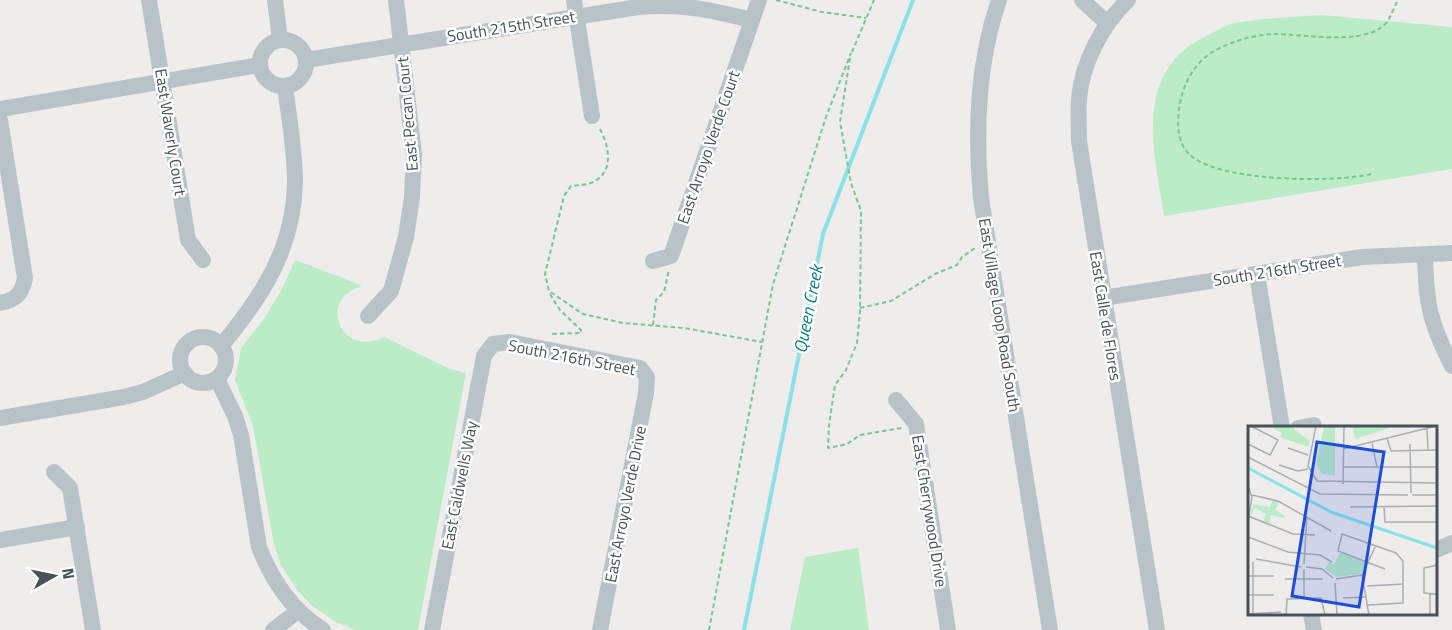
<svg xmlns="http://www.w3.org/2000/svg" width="1452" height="630" viewBox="0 0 1452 630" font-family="'Titillium Web',sans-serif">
  <rect width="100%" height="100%" fill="#efecec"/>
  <g fill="#bbecc7">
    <path d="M1322,15L1452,27V169L1164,216C1154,151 1132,72 1206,36C1215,32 1225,25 1235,23C1263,18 1293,17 1322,15Z"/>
    <path d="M295,260L361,285L360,287C318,299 340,359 384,337L450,369L466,373L418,630H356L334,621L310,604L297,590L281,565L274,545L253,426L235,380L241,348L264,319L282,289Z"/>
    <path d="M858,548L869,630H790L805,557Z"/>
  </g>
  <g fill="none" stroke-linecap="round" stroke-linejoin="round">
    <path stroke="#8ae1e7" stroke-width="4" d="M744,630L823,234L913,0"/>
    <g stroke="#75c893" stroke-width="2" stroke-dasharray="4.5 3" stroke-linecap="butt">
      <path d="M776,0L822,12L866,18"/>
      <path d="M852,52L874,0"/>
      <path d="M850,58L840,122L851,183L861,211L860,312L857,343L846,370L835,385L829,425L828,448L847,444L860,435L902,428"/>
      <path d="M600,129C608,144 615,170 595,181C589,185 578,185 571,186L564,196L545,274L549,291L583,314L623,323L684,328L762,342"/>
      <path d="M1371,174C1335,183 1216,182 1189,154C1176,141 1177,120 1180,103C1184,81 1197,59 1218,49C1236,40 1254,35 1274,34C1303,34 1358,45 1382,27C1390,21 1393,9 1398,0"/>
      <path d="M550,294L560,310L581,330V333L553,334V336"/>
      <path d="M860,308L891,301L935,274L957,265L962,257L975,248"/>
      <path d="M653,325L656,300L664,292L669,270"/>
      <path d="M709,630L773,284L826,117L851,53"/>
    </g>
    <g stroke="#b8c3c8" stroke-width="16">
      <path d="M149,0L188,240L203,260"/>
      <path d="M275,0L280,39"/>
      <path d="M574,0L592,116"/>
      <path d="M999,0C977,64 975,131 981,198L1050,630"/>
      <path d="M1082,0L1107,23"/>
      <path d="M1128,0C1102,25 1082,63 1079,99C1078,113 1079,128 1079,141L1157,630"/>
      <circle cx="283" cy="63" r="23"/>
      <path d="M306,60L638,7C681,3 711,10 752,20"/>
      <path d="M0,109L259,65"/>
      <path d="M0,120L25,278C22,294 16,300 0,303"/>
      <path d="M1425,255C1426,304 1430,323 1452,366"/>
      <path d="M653,261L671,256L759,0"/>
      <path d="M1257,274L1282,428"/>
      <path d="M1103,298L1362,257L1452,253"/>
      <path d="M368,316L391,291L406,237L412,197L414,155L396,0"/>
      <circle cx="203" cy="360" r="23"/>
      <path d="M221,346C262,297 294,248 295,182C295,150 289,118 285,86"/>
      <path d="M217,379L235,416L241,435L259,547C272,581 292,610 323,630"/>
      <path d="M896,400L916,424L948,630"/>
      <path d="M0,418L124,397L143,392L185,373"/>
      <path d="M1298,428L1314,425"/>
      <path d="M54,472L70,488L93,630"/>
      <path d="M0,540L77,527"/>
      <path d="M1436,550L1452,543"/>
      <path d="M1311,614L1314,630"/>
      <path d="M273,630L298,611"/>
      <path d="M432,630L484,356L493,344L510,342L640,368L647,377L646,393L600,630"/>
    </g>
  </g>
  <g text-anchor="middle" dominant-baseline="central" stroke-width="5" stroke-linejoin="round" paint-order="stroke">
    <g font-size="16" fill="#455258" stroke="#fff">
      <text transform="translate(511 26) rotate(-9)">South 215th Street</text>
      <text transform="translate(407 114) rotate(-95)">East Pecan Court</text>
      <text transform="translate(171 132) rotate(81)">East Waverly Court</text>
      <text transform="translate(708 147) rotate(-71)">East Arroyo Verde Court</text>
      <text transform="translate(1277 270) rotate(-9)">South 216th Street</text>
      <text transform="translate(1000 315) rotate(81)">East Village Loop Road South</text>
      <text transform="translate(1106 316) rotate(81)">East Calle de Flores</text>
      <text transform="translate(572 357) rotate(11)">South 216th Street</text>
      <text transform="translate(459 485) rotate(-79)">East Caldwells Way</text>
      <text transform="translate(625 504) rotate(-79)">East Arroyo Verde Drive</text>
      <text transform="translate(930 511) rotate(81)">East Cherrywood Drive</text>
    </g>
    <g font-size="18" font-style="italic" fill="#128189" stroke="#fff">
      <text transform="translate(808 309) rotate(-79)">Queen Creek</text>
    </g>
  </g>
  <g transform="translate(1248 426)">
    <rect width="189" height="189" fill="#efecec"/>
    <path d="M22,0H42L62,15L61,21L31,11L34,7ZM76,0H87V50L74,48L68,39ZM105,0H147L107,13ZM25,74L31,76L27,84L37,90L35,92L23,89L21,98L15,96L18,88L7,82L2,90L5,78L22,81ZM92,127L119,137L112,148L89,151L77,143L81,136L86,138Z" fill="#bbecc7"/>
    <path fill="none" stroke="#8ae1e7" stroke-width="3" d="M0,42L83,86L189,122"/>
    <path fill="none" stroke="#abaeb1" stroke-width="1.5" d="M68,0L60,40L69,55L189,57M179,1L180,24M139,12L143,25L189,24M124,17L129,41M0,18L22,29L30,14L3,0M162,18L163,67M40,22L60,29M95,23L188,0M0,31L72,68L160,69M31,39L50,45L60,43M95,41H189M95,58L96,0M0,60L4,71L0,94M4,69L30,75L83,105M164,69H189M136,80L137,96H189M102,81L189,80M0,90L45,108L67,109M0,111L40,126L72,129L84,136M8,133L53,141M5,136V189M56,138L59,90M189,139L176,142V167L189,168M58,141L74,143L85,152M56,143V172M114,149L121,189M114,149L128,119M0,150H26M37,153H75M88,153L114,149M87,157L89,189M119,160L156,158M182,168V189M0,169H26M95,172L119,171M120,179L155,177V135L148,127L94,108L90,125L137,143M0,188L33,186M38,189L39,173L73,172L77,189"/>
    <path fill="#1d4ed8" fill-opacity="0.15" stroke="#1d4ed8" stroke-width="3" d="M69,16L136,26L111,181L44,170Z"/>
    <rect width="189" height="189" fill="none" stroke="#455258" stroke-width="3"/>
  </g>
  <g transform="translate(54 576) rotate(81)" stroke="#ffffff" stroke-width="4.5" paint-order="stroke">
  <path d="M0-4.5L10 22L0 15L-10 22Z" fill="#455258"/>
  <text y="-9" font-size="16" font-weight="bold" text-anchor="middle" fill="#455258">N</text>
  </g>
</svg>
